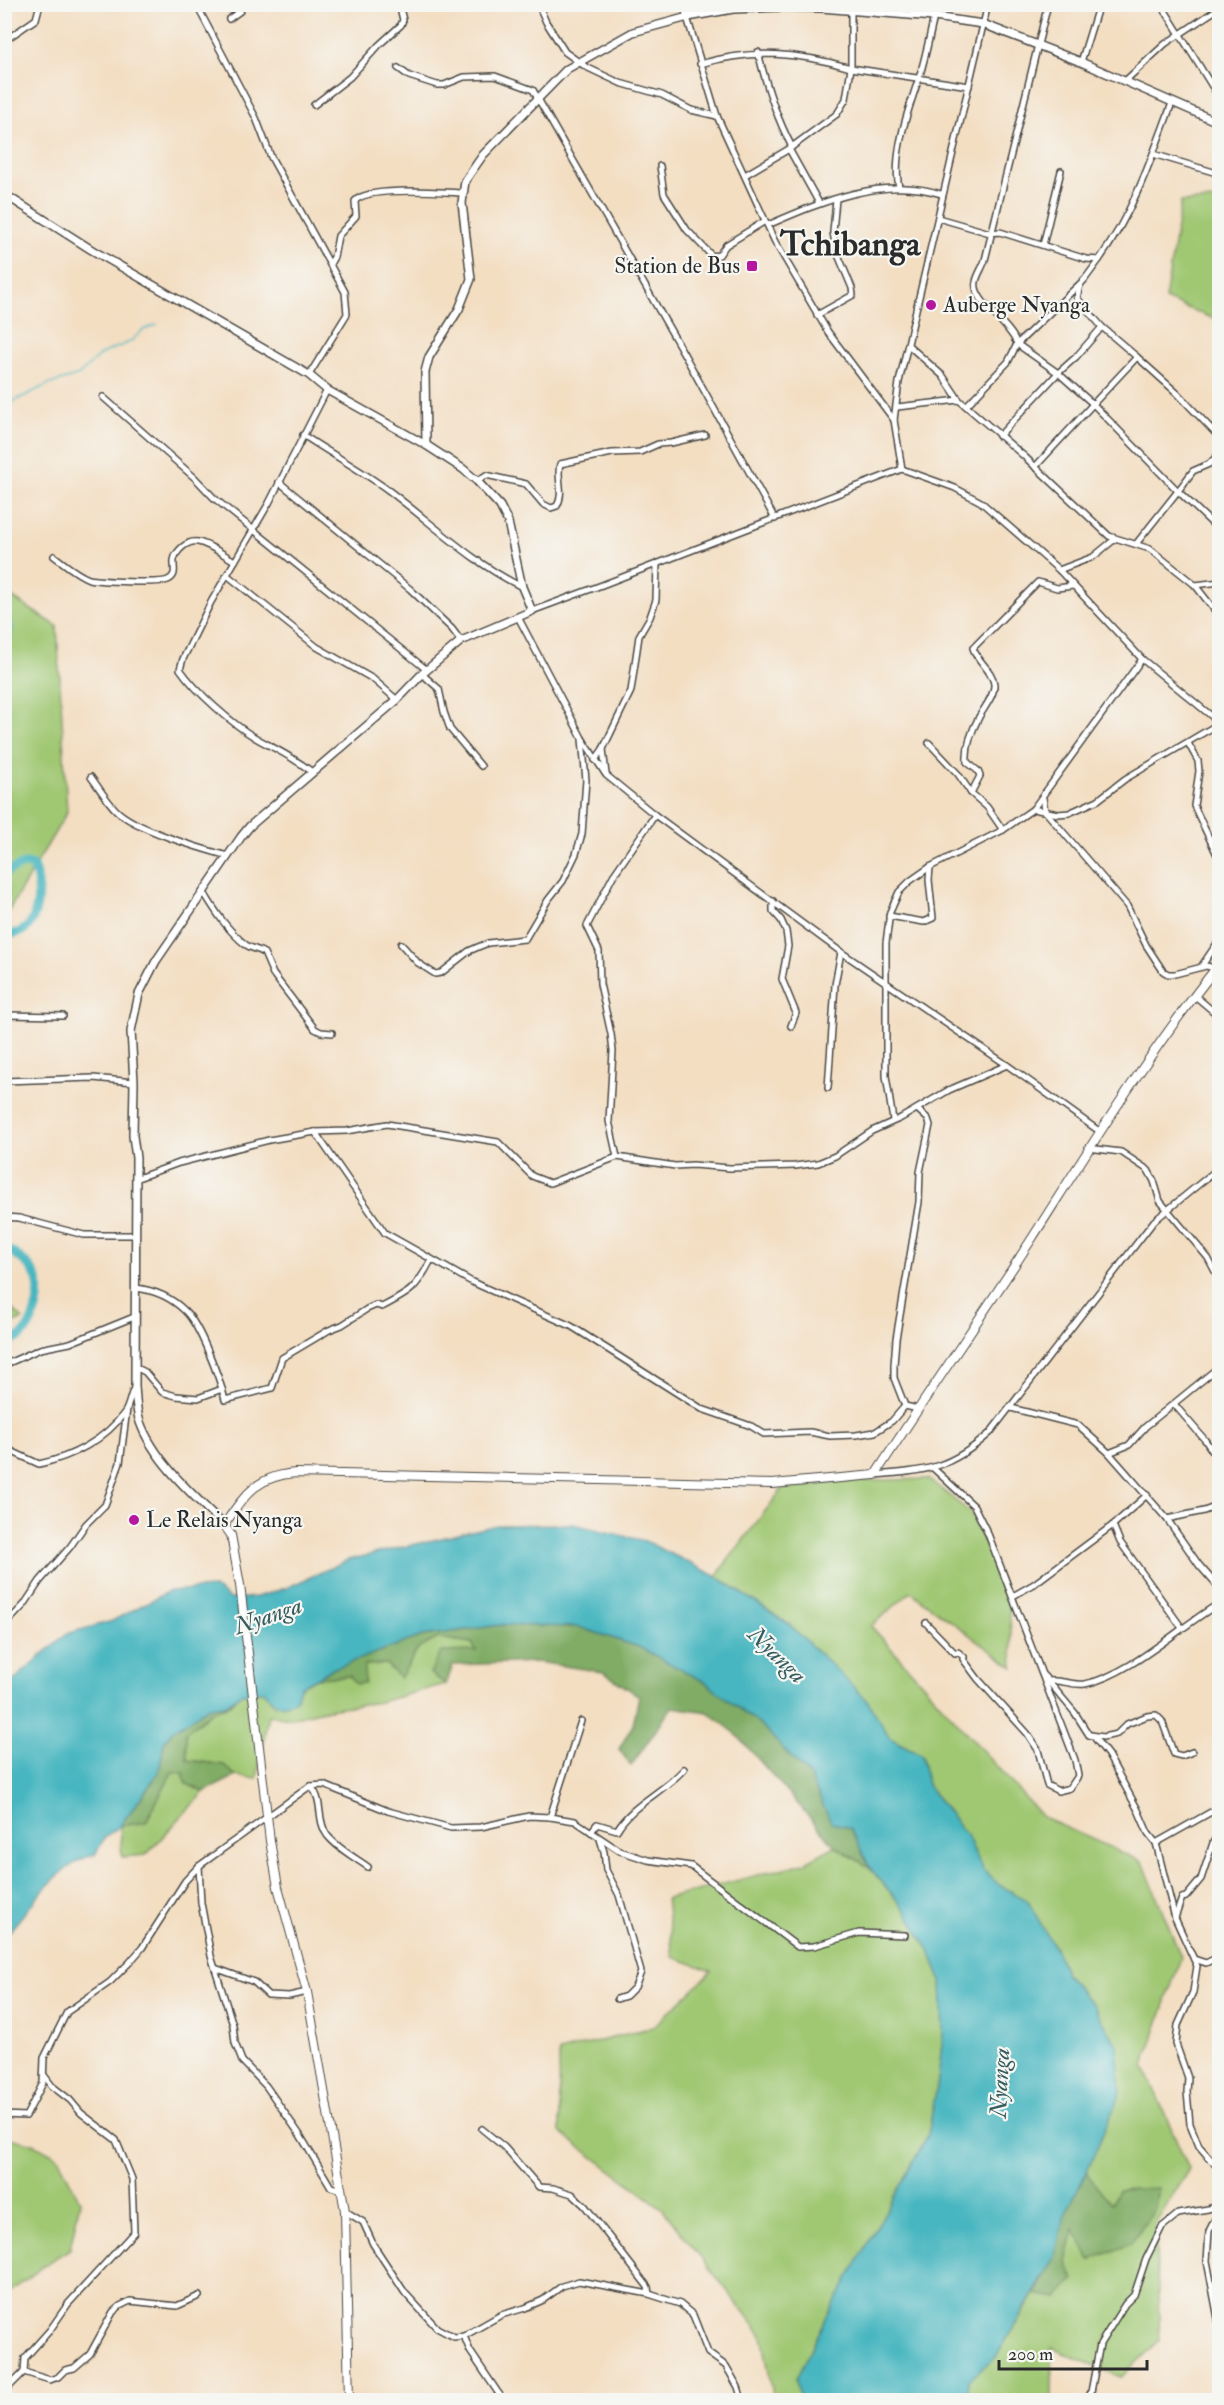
<svg xmlns="http://www.w3.org/2000/svg" width="1224" height="2405" viewBox="0 0 1224 2405" font-family="'IM FELL Double Pica',serif">
  <rect width="100%" height="100%" fill="#f6f6f2"/>
  <filter id="ink" filterUnits="userSpaceOnUse"><feTurbulence type="fractalNoise" baseFrequency=".0167" numOctaves="2"/><feDisplacementMap in="SourceGraphic" scale="12" xChannelSelector="R" yChannelSelector="G"/><feConvolveMatrix kernelMatrix="1 2 1 2 8 2 1 2 1" color-interpolation-filters="sRGB"/></filter>
  <filter id="wash" filterUnits="userSpaceOnUse"><feTurbulence type="fractalNoise" baseFrequency=".008" numOctaves="4" result="noise"/><feDisplacementMap in="SourceGraphic" scale="24" xChannelSelector="R" yChannelSelector="G"/><feGaussianBlur stdDeviation="1.35" result="paint"/><feColorMatrix in="noise" values="0 0 0 0 0 0 0 0 0 0 0 0 0 0 0 0 0 1.4 0 .05"/><feComposite in="paint" operator="in"/></filter>
  <g filter="url(#wash)">
    <rect width="100%" height="100%" fill="#f3dec2"/>
    <g fill="#a0c873" stroke="#667a4f" stroke-width="1.5">
      <path d="M1219,200H1220L1219,321L1165,299L1181,202Z"/>
      <path d="M5,593L57,626L67,812L5,917Z"/>
      <path d="M4,1301L23,1319L5,1327H4Z"/>
      <path d="M929,1479L971,1513L1009,1601L1013,1667L911,1592L871,1626L1042,1817L1143,1862L1181,1957L1144,2066L1189,2169L1155,2224L1160,2340L1121,2377L1052,2348V2400H967L969,2380L996,2357L1035,2294L1058,2298L1074,2228L1091,2260L1111,2204L1086,2173L1121,2092L1094,2006L1066,1975L1056,1950L1027,1900L999,1885L983,1870L967,1836L927,1785L922,1755L890,1738L867,1700L790,1625L716,1576L782,1489L844,1481Z"/>
      <path d="M438,1638L472,1643L476,1651L430,1673L446,1684L380,1702L328,1709L291,1718L268,1715L257,1779L236,1776L224,1765L187,1760L186,1732L213,1711L226,1707L242,1694L263,1691L275,1705L296,1700L300,1687L315,1678L350,1676L363,1665L386,1664L400,1677L418,1649Z"/>
      <path d="M172,1772L184,1773L185,1783L204,1792L146,1855L122,1857L120,1826L146,1822Z"/>
      <path d="M835,1846L870,1868L907,1912L932,1956L941,1980L943,2034L938,2081L928,2135L828,2315L796,2379L800,2400H774L762,2335L663,2209L560,2132L559,2052L653,2027L712,1971L673,1957L666,1899L804,1863Z"/>
      <path d="M5,2137L34,2144L58,2157L80,2201L70,2249L50,2261L5,2296Z"/>
    </g>
    <g fill="#80ac65" stroke="#566c48" stroke-width="1.5">
      <path d="M501,1625L579,1627L639,1647L705,1682L763,1727L810,1777L831,1822L850,1828L870,1868L835,1846L735,1733L708,1712L672,1707L631,1766L619,1749L633,1725L639,1696L603,1672L537,1662L453,1665L446,1684L430,1673L441,1652L476,1651L472,1643L438,1638L418,1649L400,1678L386,1664L364,1665L365,1683L356,1684L350,1676L315,1678L332,1669L422,1636Z"/>
      <path d="M242,1694L226,1707L213,1711L186,1732L187,1760L224,1765L236,1776L204,1792L185,1783L184,1773L172,1772L146,1822L120,1826L159,1773L164,1742L172,1731L209,1707L225,1705Z"/>
      <path d="M1086,2173L1111,2203L1118,2190L1158,2188L1155,2209L1131,2244L1090,2260L1074,2229L1066,2260L1074,2279L1058,2298L1035,2294L1054,2259L1065,2215Z"/>
    </g>
    <path fill="#47b6c0" stroke="#397076" stroke-width="1.5" d="M573,1524L645,1541L716,1576L790,1625L867,1700L890,1738L922,1755L927,1785L967,1836L983,1870L999,1885L1027,1900L1056,1950L1066,1975L1094,2006L1117,2045L1121,2092L1086,2173L1065,2215L1054,2259L996,2357L969,2380L967,2400H800L796,2379L828,2315L928,2135L938,2081L943,2034L941,1980L932,1956L907,1912L870,1868L850,1828L831,1822L810,1777L763,1727L705,1682L639,1647L579,1627L501,1625L422,1636L332,1669L300,1687L296,1700C280,1709 275,1704 263,1691L242,1694L225,1705L209,1707L172,1731L164,1742L159,1772L120,1826L105,1837L95,1855C60,1861 27,1911 5,1937V1688L66,1634L112,1621L169,1591L214,1588L230,1599L256,1597L286,1588L348,1560L497,1525Z"/>
    <g fill="none" stroke-linecap="round" stroke-linejoin="round">
      <path stroke="#47b6c0" stroke-width="1.5" d="M4,416L8,406L12,402L47,385L79,375L101,354L130,342L143,330L157,325"/>
      <g stroke="#47b6c0" stroke-width="9">
        <path d="M4,619C11,626 8,636 4,644"/>
        <path d="M4,873L24,864L32,865C42,881 40,921 22,931C17,934 10,933 4,937"/>
        <path d="M4,1248C15,1253 27,1262 34,1273C45,1288 35,1328 18,1338C15,1340 9,1341 4,1342"/>
      </g>
    </g>
  </g>
  <g filter="url(#ink)">
    <g fill="none" stroke-linecap="round" stroke-linejoin="round">
      <defs>
        <g id="minor">
          <path d="M196,4L256,118L271,157L345,292L347,314L309,375"/>
          <path d="M423,4H431"/>
          <path d="M538,4L546,22L565,52L586,67L620,83L662,95L691,110L717,116"/>
          <path d="M683,4L717,116L775,242L828,332L894,420"/>
          <path d="M872,4L873,11"/>
          <path d="M1159,4L1166,12L1220,99"/>
          <path d="M1213,4L1220,16"/>
          <path d="M851,11V68L969,86"/>
          <path d="M229,19L240,11L244,4"/>
          <path d="M4,41L36,19L40,4"/>
          <path d="M758,52C766,85 776,117 792,147"/>
          <path d="M1081,62L1099,4"/>
          <path d="M700,64C753,48 800,53 851,68L846,99L837,114L789,149L819,203"/>
          <path d="M398,68L409,76L437,85H444L464,77L495,76L533,90L684,354L775,519"/>
          <path d="M1125,81L1165,44L1216,10"/>
          <path d="M314,105L350,77L379,45L401,25L403,20L399,4"/>
          <path d="M1153,154L1220,174"/>
          <path d="M660,166L664,194L687,230L712,256L719,255L726,245L765,221"/>
          <path d="M745,175L789,149"/>
          <path d="M899,187C892,156 908,110 918,81C925,60 929,38 934,17"/>
          <path d="M938,218L990,233L1000,232L1086,259L1099,260C1133,213 1152,157 1172,103"/>
          <path d="M768,225C821,202 884,175 941,194"/>
          <path d="M1043,245L1061,171"/>
          <path d="M1099,260L1085,279L1017,344L1058,373L1076,357L1102,327"/>
          <path d="M330,264L334,257L338,236L356,216L355,201C367,186 441,192 462,193"/>
          <path d="M817,315L853,295L852,288L836,250L833,232L836,199"/>
          <path d="M908,345L943,376L959,400L1025,457L1109,536L1150,549L1195,585L1220,617"/>
          <path d="M1137,357L1177,393L1220,438"/>
          <path d="M103,397L195,478L214,498L427,670"/>
          <path d="M966,406L1008,362L1017,344C1010,323 972,301 976,282C977,275 983,267 985,260L1048,4"/>
          <path d="M897,407L959,400"/>
          <path d="M303,435C331,454 361,470 388,490C432,523 472,563 522,587"/>
          <path d="M999,436L1058,373L1093,404L1137,357L1102,327L1077,298L1080,285L1085,279"/>
          <path d="M1220,453L1209,464L1193,471L1178,491L1220,531"/>
          <path d="M1035,467L1093,404L1178,491L1136,544"/>
          <path d="M902,469L894,420L899,382L988,4"/>
          <path d="M477,481L486,475L526,484L543,504L551,508L557,506C565,492 556,478 560,464L612,453L640,452L658,444L671,443L705,435"/>
          <path d="M279,482L410,589L452,629L461,641"/>
          <path d="M54,556C65,564 76,574 89,579C98,581 160,584 168,580C178,575 173,568 174,560C176,551 187,540 198,542C209,544 224,555 235,561"/>
          <path d="M1059,570L1093,557L1115,539"/>
          <path d="M227,575L317,647L373,679L397,700"/>
          <path d="M1195,585L1220,582"/>
          <path d="M532,611L602,585L902,469L955,488L981,502L1059,570L1142,659L1220,723"/>
          <path d="M518,617L582,738L606,775L655,815L841,952L1007,1065L1099,1131"/>
          <path d="M422,674L439,689L444,712L450,729L481,766"/>
          <path d="M929,743L958,774L971,793L987,807L1003,830"/>
          <path d="M1188,743L1198,761L1199,771L1194,806L1220,861"/>
          <path d="M603,749L606,774"/>
          <path d="M595,760L603,749L631,691L639,636L650,617L656,600L657,564"/>
          <path d="M312,772C295,758 275,749 256,738C232,724 196,692 180,669L183,659L211,602L269,503L327,390"/>
          <path d="M91,777C99,788 107,801 116,810C134,829 202,849 228,856"/>
          <path d="M971,793L980,776L978,771L967,762C966,747 972,730 979,717C984,708 995,695 994,684C993,671 977,661 973,648L1038,582L1057,588L1073,586"/>
          <path d="M1043,798L1045,811L1127,906L1146,945L1163,971L1168,974H1175L1206,966L1215,968"/>
          <path d="M1033,809L1058,814L1069,813L1098,800L1125,779L1220,723"/>
          <path d="M203,891C215,911 227,930 246,945C252,949 258,949 264,953L273,974L315,1029L321,1032L332,1033"/>
          <path d="M773,901V911L781,920L786,931L788,946L782,979L796,1013L791,1026"/>
          <path d="M889,916L924,922L933,918L929,880L930,867"/>
          <path d="M401,944L418,963L435,974L441,973L469,951L478,947L488,943L525,939L548,900L563,881L576,854L582,834L586,780L582,739"/>
          <path d="M1201,967L1220,939"/>
          <path d="M1194,995L1220,1017"/>
          <path d="M4,1015L63,1016"/>
          <path d="M4,1081L93,1078L134,1082"/>
          <path d="M828,1088L835,985L841,952"/>
          <path d="M917,1109L928,1119L930,1125L920,1172L919,1202L896,1339L894,1365V1378L905,1406L918,1409"/>
          <path d="M893,1120L886,1076V943L890,912L899,892L910,881L930,867L1003,830L1033,809L1142,659"/>
          <path d="M315,1132L385,1233L472,1282L571,1326L702,1409L751,1426L764,1434L810,1432L830,1436L856,1435L875,1432L892,1421L905,1406"/>
          <path d="M1088,1148L1121,1152L1148,1170L1154,1181L1160,1201L1208,1258L1220,1281"/>
          <path d="M617,1157L609,1121L613,1051L611,1034L600,984L599,951L587,926L613,876L655,815"/>
          <path d="M135,1179L179,1163L269,1140L315,1132L347,1131L387,1124L498,1142L532,1176L550,1183L617,1157L675,1166L693,1165L730,1168L795,1166L818,1163L835,1156L872,1131L901,1118L949,1090L1007,1065"/>
          <path d="M4,1217L19,1218L84,1235H135"/>
          <path d="M135,1288C154,1290 171,1297 185,1311C200,1325 220,1379 225,1400L272,1388L282,1358L329,1330L342,1325L367,1309L376,1305L382,1307C411,1292 416,1289 431,1260"/>
          <path d="M4,1365L40,1349L70,1343L134,1317"/>
          <path d="M135,1367L145,1372L162,1392L176,1396L198,1398L222,1389"/>
          <path d="M1174,1404L1205,1440L1220,1463"/>
          <path d="M1011,1408L1078,1425L1109,1453L1129,1445L1145,1427L1220,1366"/>
          <path d="M4,1445L13,1452L39,1464C72,1457 105,1440 125,1412C130,1404 130,1394 135,1386"/>
          <path d="M1109,1453L1167,1519L1199,1565L1220,1589"/>
          <path d="M875,1475C926,1471 950,1469 990,1433L1154,1221L1220,1167"/>
          <path d="M1167,1519L1204,1511L1220,1505"/>
          <path d="M1113,1525L1120,1542L1182,1628"/>
          <path d="M1013,1596L1034,1584L1113,1525L1147,1495"/>
          <path d="M926,1623L955,1653L958,1652L964,1657L963,1659L978,1679L1027,1733L1038,1750L1047,1785L1058,1791L1070,1788L1078,1776L1075,1760L988,1534L974,1506L933,1468"/>
          <path d="M4,1626L24,1605L40,1581L70,1547L86,1524L105,1505L120,1463L127,1409"/>
          <path d="M1044,1676L1075,1713L1089,1735L1094,1737L1108,1755L1138,1810L1148,1833L1156,1843L1175,1918L1197,1966L1193,1992L1178,2025L1176,2044L1188,2078L1187,2092L1190,2124L1199,2146L1220,2170"/>
          <path d="M1049,1681C1061,1679 1072,1686 1085,1684C1130,1675 1179,1627 1220,1603"/>
          <path d="M1091,1735L1103,1737L1117,1734L1127,1724L1147,1716L1156,1715L1162,1721L1174,1754L1182,1756L1192,1752"/>
          <path d="M310,1786C324,1798 316,1820 327,1835C337,1848 354,1857 368,1867"/>
          <path d="M550,1817L581,1721"/>
          <path d="M591,1832L597,1824L617,1830C632,1804 664,1792 684,1769"/>
          <path d="M600,1839L604,1852L606,1870L619,1895L641,1972L635,1987L626,1996L617,1999"/>
          <path d="M1156,1843L1211,1812"/>
          <path d="M199,1866L201,1903L211,1956L233,2025L235,2043L242,2061L266,2086L300,2135L331,2187L341,2190"/>
          <path d="M1175,1918L1182,1898L1186,1897L1201,1879L1213,1843L1220,1830"/>
          <path d="M1194,1959L1206,1963L1220,1956"/>
          <path d="M215,1968L254,1982L268,1995L289,1996L307,1992"/>
          <path d="M4,2115L26,2116L43,2083L44,2058L67,2012L110,1982L130,1962L142,1948L185,1881L199,1866L310,1786L324,1785L388,1811L451,1828L481,1827L529,1816L550,1817L575,1821L620,1851L648,1860L691,1866L798,1947L814,1946L859,1933L905,1935"/>
          <path d="M482,2129L504,2147L539,2187L553,2188L572,2194L585,2206L648,2287L649,2294"/>
          <path d="M1220,2209L1209,2231L1207,2261L1220,2329"/>
          <path d="M345,2211L363,2222L373,2244L405,2293L437,2328L454,2337L464,2336L501,2315L525,2308L543,2300L562,2286L579,2281L649,2294L680,2304L693,2315L708,2353L726,2366L738,2387L742,2400"/>
          <path d="M464,2336L470,2351L503,2400"/>
          <path d="M24,2372L50,2380L58,2377L65,2370L74,2368L90,2354L113,2312L120,2306L130,2301L177,2306L199,2296"/>
          <path d="M4,2392L24,2372L25,2358L50,2330L68,2304L134,2232L132,2179L116,2140L81,2113L70,2100L52,2086L44,2075"/>
          <path d="M492,2400L500,2395"/>
          <path d="M1087,2400L1091,2392L1100,2344L1125,2304L1134,2295L1146,2259L1162,2227L1178,2214L1208,2209L1220,2204"/>
        </g>
        <g id="major">
          <path d="M4,194L92,250L309,375L327,390L426,445L463,469L477,481L500,506L508,522L522,587L532,611L461,641L422,674L397,700L250,826L241,837L156,961L139,994L131,1031L134,1082L133,1136L136,1158L135,1386C136,1397 136,1411 140,1422C154,1461 195,1497 224,1525"/>
          <path d="M426,445L425,372L429,357L459,309L471,279L462,203L465,181L483,155L567,69L633,32L688,17L733,9L780,7L821,8L934,17L983,24L1081,62L1220,123"/>
        </g>
        <path id="highway" d="M349,2400L345,2211L307,1992L278,1887L270,1841L240,1585L231,1535L224,1525C245,1495 256,1476 296,1473L772,1484L875,1475C926,1396 980,1319 1031,1240C1091,1146 1150,1050 1220,963"/>
      </defs>
      <use href="#minor" stroke="#494642" stroke-width="8"/>
      <use href="#major" stroke="#494642" stroke-width="10"/>
      <use href="#highway" stroke="#494642" stroke-width="10"/>
      <use href="#minor" stroke="#fff" stroke-width="5"/>
      <use href="#major" stroke="#fff" stroke-width="7"/>
      <use href="#highway" stroke="#fff" stroke-width="8"/>
    </g>
  </g>
  <g fill="#b5179e" stroke="#f6f6f2" stroke-width="2">
    <rect x="746" y="260" width="12" height="12" rx="3"/>
    <circle cx="931" cy="305" r="6"/>
    <circle cx="134" cy="1520" r="6"/>
  </g>
  <g text-anchor="middle" dominant-baseline="central" stroke-width="4.5" stroke-linejoin="round" paint-order="stroke">
    <g font-size="22" fill="#2b2b2b" stroke="#f6f6f2" text-anchor="start">
      <text x="740" y="266" text-anchor="end">Station de Bus</text>
      <text x="943" y="305">Auberge Nyanga</text>
      <text x="146" y="1520">Le Relais Nyanga</text>
    </g>
    <g font-size="24" font-style="italic" fill="#355c5f" stroke="#f6f6f2">
      <text transform="translate(268 1616) rotate(-19)">Nyanga</text>
      <text transform="translate(777 1655) rotate(44)">Nyanga</text>
      <text transform="translate(1000 2083) rotate(-87)">Nyanga</text>
    </g>
    <g font-size="34" font-weight="bold" fill="#2b2b2b" stroke="#f6f6f2">
      <text x="850" y="244">Tchibanga</text>
    </g>
  </g>
  <rect width="1224" height="2405" fill="none" stroke="#f6f6f2" stroke-width="24"/>
  <path d="M999 2360v9h148v-9" fill="none" stroke="#2b2b2b" stroke-width="3"/>
  <text x="1008" y="2360" font-size="18" fill="#2b2b2b" stroke="#f6f6f2" stroke-width="4.5" paint-order="stroke">200 m</text>
</svg>
